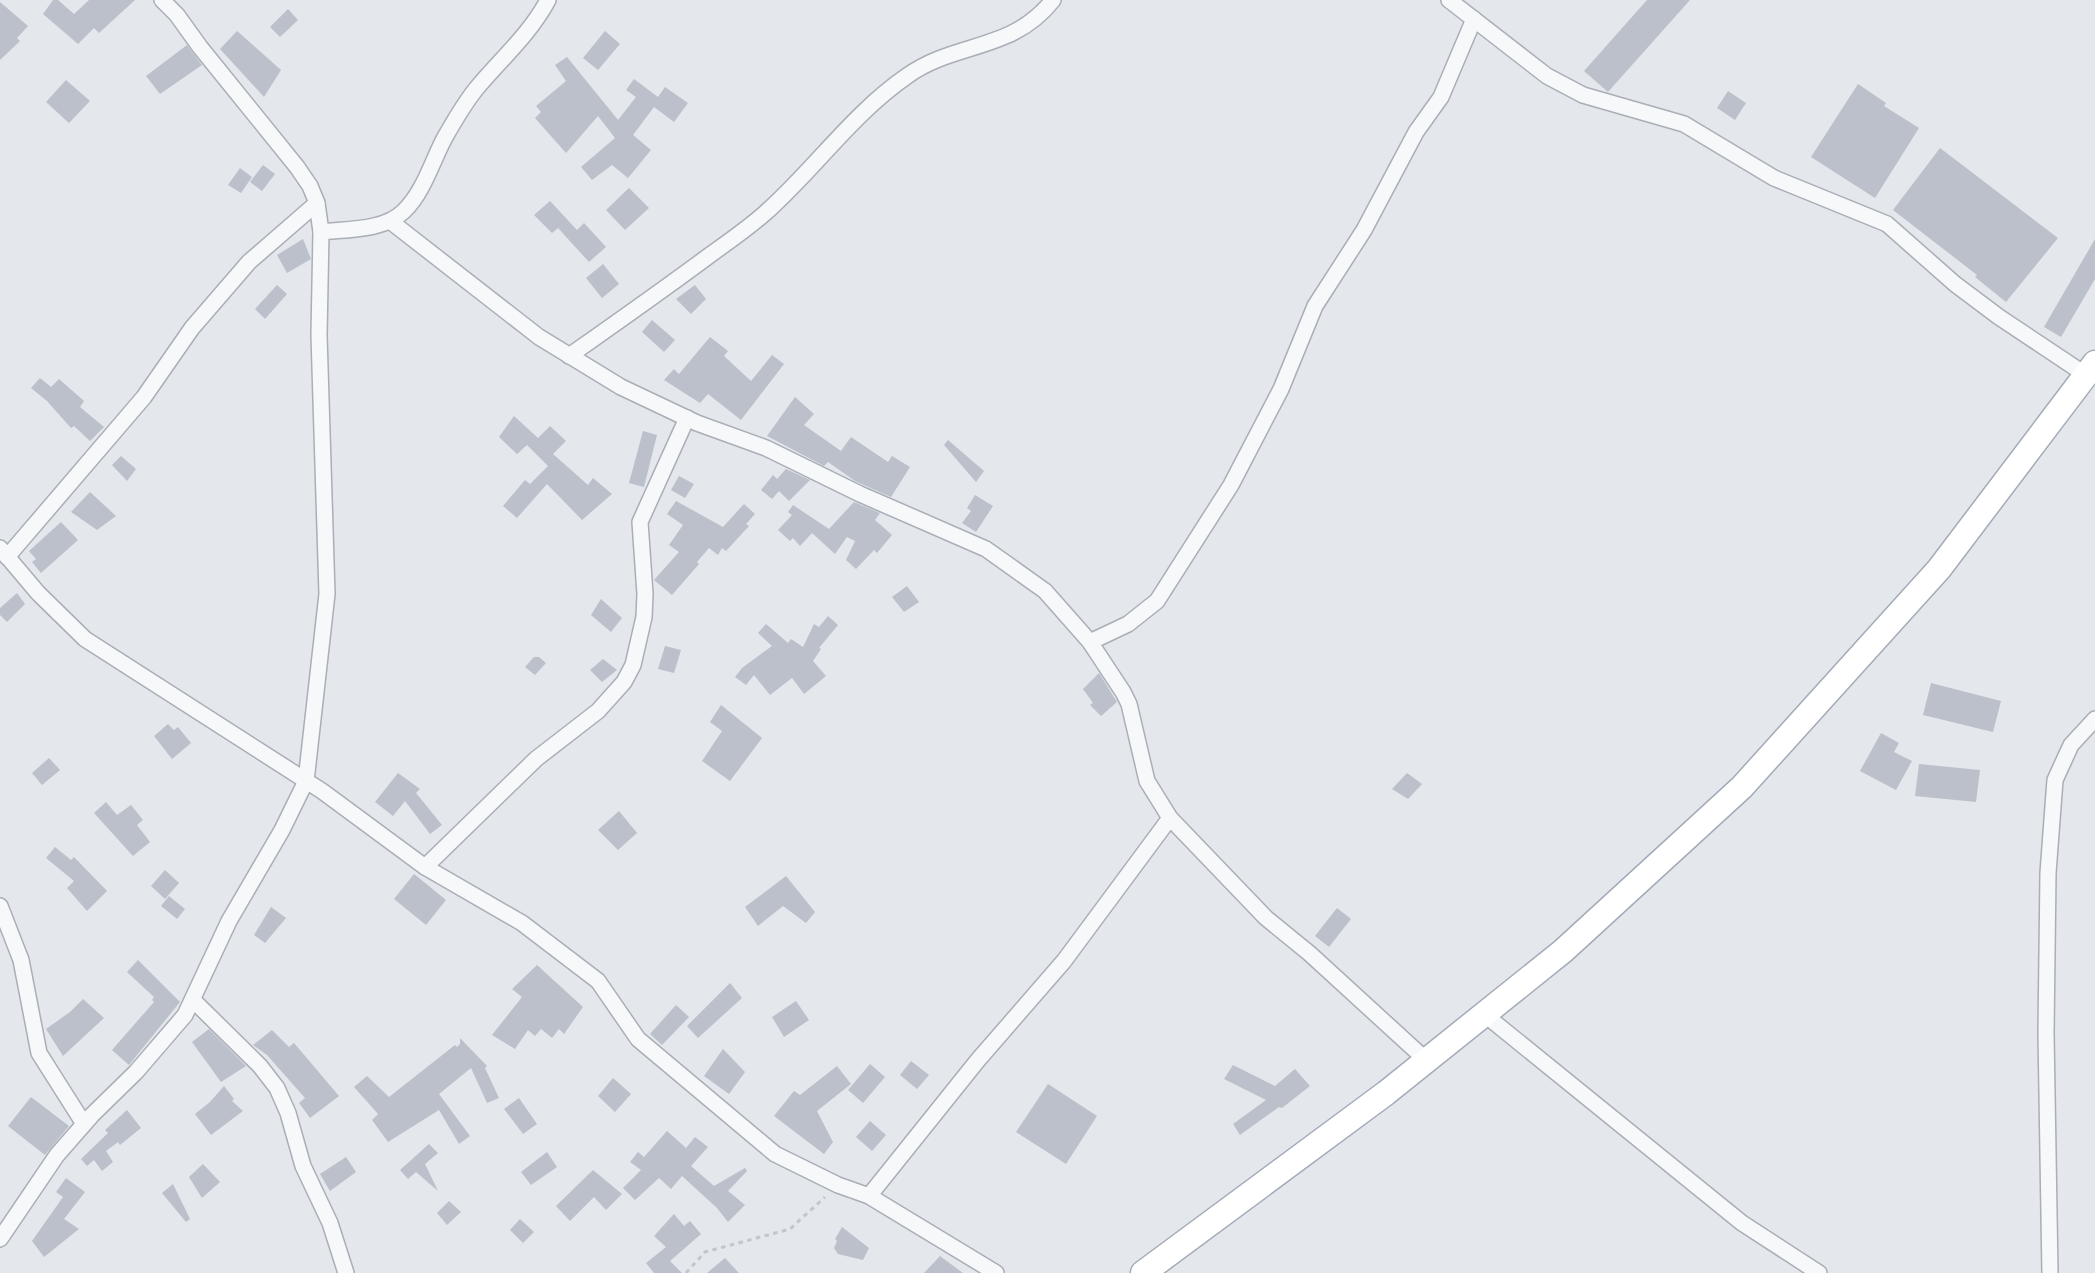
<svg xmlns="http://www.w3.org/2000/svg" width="2095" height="1273" viewBox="0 0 2095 1273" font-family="Poppins,sans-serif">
  <rect width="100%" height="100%" fill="#e4e7ec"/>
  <g fill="#bbc0ca">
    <path d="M53,0H58L74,14L89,0H135L99,33L94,28L78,44L43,14Z"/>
    <path d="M1647,0H1690L1608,92L1584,71Z"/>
    <path d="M0,2L28,26L17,38L20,41L0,60Z"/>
    <path d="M288,9L298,20L280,37L270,27Z"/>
    <path d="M237,31L281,70L264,97L220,49Z"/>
    <path d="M605,31L620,44L598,70L583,58Z"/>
    <path d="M187,45L202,65L160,94L146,76Z"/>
    <path d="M567,57L618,120L636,97L626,90L634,79L658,97L665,87L688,103L674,122L654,107L633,135L651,150L628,178L612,165L592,180L581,167L615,138L598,116L566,153L535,118L541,112L536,106L566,81L555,65Z"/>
    <path d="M66,80L90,101L69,123L46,102Z"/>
    <path d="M1858,84L1886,103L1884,106L1919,128L1875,198L1811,157Z"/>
    <path d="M1728,91L1746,103L1735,120L1717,108Z"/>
    <path d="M1940,148L2058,238L2006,302L1975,277L1977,275L1893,210Z"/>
    <path d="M263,165L275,174L262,191L250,182Z"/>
    <path d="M240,168L252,177L241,193L228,185Z"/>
    <path d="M629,188L649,208L625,230L606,210Z"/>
    <path d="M550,201L577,230L584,223L606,247L589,262L558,228L552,233L534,215Z"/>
    <path d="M303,239L311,259L287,273L277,255Z"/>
    <path d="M2095,239V279L2061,337L2044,327Z"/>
    <path d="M603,264L619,284L602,298L586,278Z"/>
    <path d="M277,285L287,294L265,319L255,309Z"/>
    <path d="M695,285L706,299L691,314L676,299Z"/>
    <path d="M652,320L675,340L664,352L642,332Z"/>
    <path d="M710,337L728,351L724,356L751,381L772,355L784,364L741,420L708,394L700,403L664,380L674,369L679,374Z"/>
    <path d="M40,378L51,387L59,379L84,401L80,407L104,427L90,441L74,426L71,428L47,401L31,388Z"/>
    <path d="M795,397L814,414L804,425L841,451L851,437L888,462L892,456L910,467L891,497L855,481L828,462L824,466L767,436Z"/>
    <path d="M514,416L538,438L550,426L566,441L553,454L588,485L593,478L612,494L582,520L547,484L517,518L503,506L525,480L530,484L548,466L527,445L517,454L499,437Z"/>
    <path d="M643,431L657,435L644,487L629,483Z"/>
    <path d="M948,440L984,471L976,482L944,445Z"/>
    <path d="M121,456L136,469L127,481L112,465Z"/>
    <path d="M786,469L810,480L789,501L779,491L772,499L761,490L773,475L777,479Z"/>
    <path d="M679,476L694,484L685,498L671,490Z"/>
    <path d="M90,492L116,516L97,530L71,512Z"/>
    <path d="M975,495L993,506L976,532L962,523L971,511L967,508Z"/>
    <path d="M676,501L723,527L744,504L755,514L746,524L749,526L726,551L722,548L718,555L709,548L697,562L699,564L672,595L654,580L679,552L669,545L683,525L667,514Z"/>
    <path d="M854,502L880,513L875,520L892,535L877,553L874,550L856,569L846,560L855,541L847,537L835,554L812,533L800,546L793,538L790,541L778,530L792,515L788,512L793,505L829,529Z"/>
    <path d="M61,522L78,540L41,573L32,562L36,559L29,551Z"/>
    <path d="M907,586L919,602L904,612L892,597Z"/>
    <path d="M17,593L25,604L7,622L0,615V608Z"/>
    <path d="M601,599L622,618L611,632L591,615Z"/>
    <path d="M828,616L838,625L819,648L821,649L813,661L826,676L804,694L792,678L770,695L754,675L746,685L735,677L742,668L772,646L758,633L766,624L788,643L791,639L803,647L814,624L819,627Z"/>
    <path d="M665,646L681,650L674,673L658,669Z"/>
    <path d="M534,657H539L546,663L535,675L525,667Z"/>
    <path d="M603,659L617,670L602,682L590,670Z"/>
    <path d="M1099,673L1117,702L1101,716L1090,705L1093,703L1083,689Z"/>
    <path d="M1931,683L2001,701L1993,732L1923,715Z"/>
    <path d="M721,705L762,738L730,781L702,761L722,731L710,722Z"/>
    <path d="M168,724L174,730L178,727L191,743L172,759L154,736Z"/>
    <path d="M1881,733L1899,743L1894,752L1912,761L1896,790L1860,771Z"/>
    <path d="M49,758L60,770L42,785L32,773Z"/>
    <path d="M1919,764L1980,770L1976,802L1915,796Z"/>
    <path d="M398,773L420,789L416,793L442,825L430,834L405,801L393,816L375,802Z"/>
    <path d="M1407,773L1422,784L1408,799L1392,789Z"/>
    <path d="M106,802L117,815L131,805L143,820L137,825L150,842L133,856L94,813Z"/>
    <path d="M619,811L637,833L618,850L598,830Z"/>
    <path d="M55,847L71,860L74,857L107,891L87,911L67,888L74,881L46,858Z"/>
    <path d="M165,870L179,883L165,899L151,886Z"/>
    <path d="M414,874L446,900L426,925L394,899Z"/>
    <path d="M786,876L815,912L806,923L783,906L758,926L745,907Z"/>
    <path d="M169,896L185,909L177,919L161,906Z"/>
    <path d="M271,907L286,918L265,943L254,935Z"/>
    <path d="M1337,908L1351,919L1329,947L1315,936Z"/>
    <path d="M138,960L180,1002L129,1065L112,1050L154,1002L152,1000L154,997L127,972Z"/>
    <path d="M537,965L583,1007L564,1034L559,1029L552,1038L541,1029L535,1036L528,1030L515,1049L492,1035L522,997L512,989Z"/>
    <path d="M730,983L742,998L698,1038L687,1026Z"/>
    <path d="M83,999L104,1018L63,1056L46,1029L70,1012Z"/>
    <path d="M796,1001L809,1020L784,1037L772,1017Z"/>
    <path d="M676,1005L689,1017L662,1045L650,1034Z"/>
    <path d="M209,1029L246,1066L221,1082L192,1042Z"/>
    <path d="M272,1030L289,1047L294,1043L339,1096L310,1118L299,1103L305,1098L267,1055L253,1045Z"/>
    <path d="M460,1038L487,1066L485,1068L499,1098L487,1103L471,1068L439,1094L470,1136L459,1144L439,1110L388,1142L372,1120L378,1114L354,1087L367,1076L389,1097L455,1045L457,1047L460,1044Z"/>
    <path d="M723,1049L745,1072L729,1094L704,1076Z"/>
    <path d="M911,1061L929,1075L917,1089L900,1075Z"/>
    <path d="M870,1064L885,1077L863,1103L848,1090Z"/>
    <path d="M1233,1065L1275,1086L1295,1069L1310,1086L1282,1108L1279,1107L1240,1135L1233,1124L1266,1100L1224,1079Z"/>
    <path d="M837,1066L851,1084L817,1111L833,1142L824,1154L774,1116L794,1091L800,1095Z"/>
    <path d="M613,1078L631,1094L615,1112L598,1096Z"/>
    <path d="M1048,1084L1097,1116L1066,1164L1016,1132Z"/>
    <path d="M224,1086L234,1099L232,1101L243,1111L211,1135L195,1114L210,1102Z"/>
    <path d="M31,1097L69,1126L45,1155L8,1126Z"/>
    <path d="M519,1098L537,1124L523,1134L504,1109Z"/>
    <path d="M127,1110L141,1128L120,1145L118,1142L106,1151L113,1162L102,1171L94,1160L87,1166L81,1159L108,1133L105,1130Z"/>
    <path d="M870,1121L886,1135L872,1151L856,1137Z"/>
    <path d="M667,1131L686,1148L695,1137L708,1147L691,1166L714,1186L745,1168L747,1171L728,1191L745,1205L728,1222L717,1208L682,1176L671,1189L659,1178L635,1200L623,1188L641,1170L630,1162L638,1152L644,1157Z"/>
    <path d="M429,1144L438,1153L425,1164L438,1191L416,1172L408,1179L400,1170Z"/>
    <path d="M547,1152L557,1167L531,1185L521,1172Z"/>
    <path d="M346,1157L356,1172L330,1191L320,1174Z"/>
    <path d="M203,1164L220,1182L202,1198L189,1177Z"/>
    <path d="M593,1170L622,1194L606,1210L594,1197L570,1221L556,1206Z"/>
    <path d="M66,1178L85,1192L64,1219L79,1229L44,1257L32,1241L63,1197L56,1192Z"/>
    <path d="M173,1184L190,1219L186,1222L162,1193Z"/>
    <path d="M449,1201L461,1212L447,1225L437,1213Z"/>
    <path d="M674,1214L684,1226L690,1221L701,1234L670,1261L682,1273H654L646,1263L666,1247L654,1236Z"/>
    <path d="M520,1219L534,1232L523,1243L510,1230Z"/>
    <path d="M842,1227L869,1248L863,1260L838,1254L834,1248L837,1241L835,1239Z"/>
    <path d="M940,1256L963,1273H924Z"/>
    <path d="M725,1258L739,1273H707Z"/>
  </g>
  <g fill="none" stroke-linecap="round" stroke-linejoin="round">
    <defs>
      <g id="minor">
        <path d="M1449,0L1547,76L1583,95L1684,124L1774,178L1887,224L1955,284L1999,317L2086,375"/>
        <path d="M390,221L539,337L621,387L697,423L766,448L860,494L986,549L1045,591L1090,642L1123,692L1129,704L1147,781L1170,818L1266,918L1309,953L1426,1060"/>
        <path d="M321,232C347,229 384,231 404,211C423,193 432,162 444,139C453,123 464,104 476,89C500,60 530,34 548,0"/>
        <path d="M569,356C616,323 663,290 710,255C728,242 747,229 764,214C814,170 852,114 907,76C956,41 1012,52 1053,0"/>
        <path d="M0,548L38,593L85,639L322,791L425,867L522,923L598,981L638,1039L775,1154L838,1185L869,1196L996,1273"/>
        <path d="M7,557L144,397L192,328L249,262L317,203"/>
        <path d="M1090,642L1128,624L1157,601L1231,485L1281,389L1315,306L1364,230L1416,132L1441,97L1474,19"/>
        <path d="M425,867L536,759L598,711L624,682L633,665L644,617L645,594L640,522L687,418"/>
        <path d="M0,906L21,960L39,1053L84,1124"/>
        <path d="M193,1000L260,1066L277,1088L288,1113L303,1166L330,1223L346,1273"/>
        <path d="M1484,1014L1742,1223L1819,1273"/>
        <path d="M869,1196L978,1060L1064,961L1170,818"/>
        <path d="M0,1239L57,1155L92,1115L136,1072L185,1015L229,921L282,830L306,781L327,594L319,335L321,232L317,203L310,186L297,167L200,47L177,15L162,0"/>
        <path d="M2050,1273L2046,1033L2048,873L2055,780L2071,745L2095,719"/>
      </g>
      <path id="primary" d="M1143,1273L1386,1093L1563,951L1742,787L1939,569L2095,363"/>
    </defs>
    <use href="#minor" stroke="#a9aeb7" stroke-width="18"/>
    <use href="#primary" stroke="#a3abb8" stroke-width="27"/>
    <path stroke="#c2c5cb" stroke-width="3" stroke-dasharray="4.5 4.5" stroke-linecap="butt" d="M686,1273L705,1252L790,1229L825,1197"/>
    <use href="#minor" stroke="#f7f8fa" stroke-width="15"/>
    <use href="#primary" stroke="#fff" stroke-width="24"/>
  </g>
</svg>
